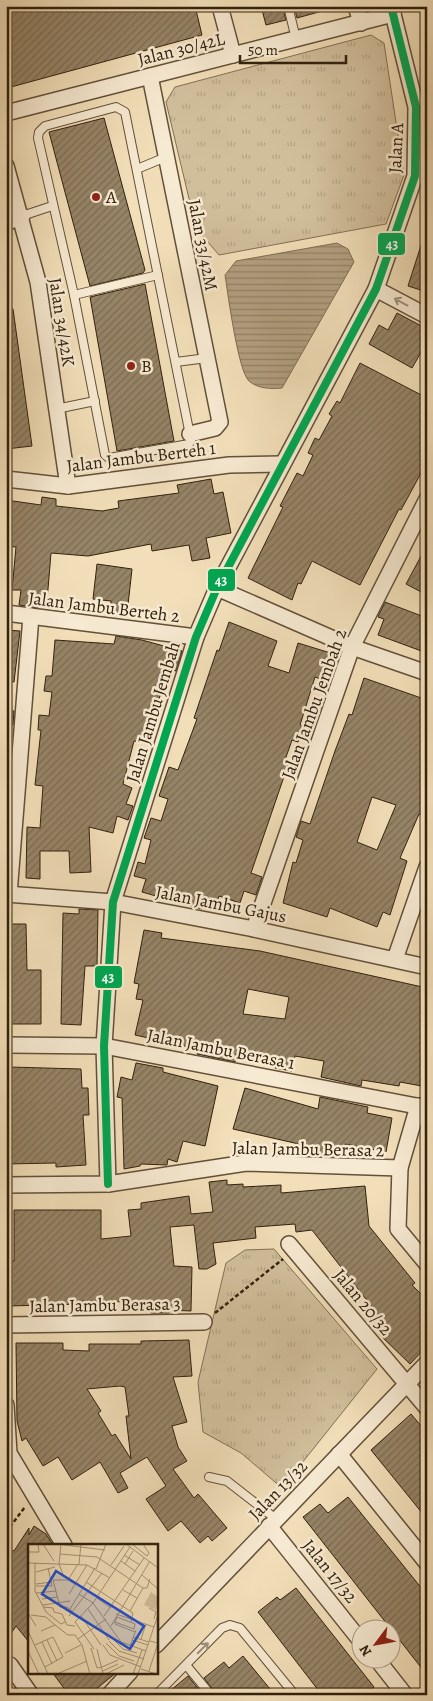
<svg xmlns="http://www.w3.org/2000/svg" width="433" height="1701" viewBox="0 0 433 1701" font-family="Alegreya,serif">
  <defs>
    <pattern id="park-tufts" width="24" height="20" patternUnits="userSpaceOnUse" patternTransform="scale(1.25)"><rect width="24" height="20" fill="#d1bf9c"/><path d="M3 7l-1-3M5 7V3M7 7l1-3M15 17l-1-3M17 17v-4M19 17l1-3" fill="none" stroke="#b4a485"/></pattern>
    <pattern id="water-rules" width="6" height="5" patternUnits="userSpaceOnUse" patternTransform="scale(1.25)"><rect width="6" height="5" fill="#b19e7f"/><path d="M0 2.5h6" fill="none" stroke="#918066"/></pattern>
    <pattern id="building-hatch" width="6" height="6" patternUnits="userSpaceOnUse" patternTransform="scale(1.25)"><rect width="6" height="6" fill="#968467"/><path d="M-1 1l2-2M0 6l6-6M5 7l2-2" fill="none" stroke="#7b6c53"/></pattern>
  </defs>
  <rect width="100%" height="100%" fill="#f2dfb9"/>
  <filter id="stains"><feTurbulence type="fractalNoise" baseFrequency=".004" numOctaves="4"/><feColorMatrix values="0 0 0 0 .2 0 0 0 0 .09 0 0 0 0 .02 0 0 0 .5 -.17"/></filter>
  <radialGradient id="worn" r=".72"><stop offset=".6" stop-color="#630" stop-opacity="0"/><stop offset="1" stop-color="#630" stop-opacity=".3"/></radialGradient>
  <g fill="url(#park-tufts)" stroke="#827055">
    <path d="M371,35L384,43L404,175L386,224L219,255L196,228L166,102L175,87Z"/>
    <path d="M274,1249L377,1369L282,1488L241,1453L203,1432L198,1382L226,1263L245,1250Z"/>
  </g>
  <path fill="url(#water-rules)" stroke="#7e6c52" d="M337,243L348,249L354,262L282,388C272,389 258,389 249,381C238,371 228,294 225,275L236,261Z"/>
  <g fill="url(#building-hatch)" stroke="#32210e" fill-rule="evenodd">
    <path d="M6,6H195L202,35L11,87L6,71Z"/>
    <path d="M261,6H282L286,20L266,25Z"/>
    <path d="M294,6H325L326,10L297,18Z"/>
    <path d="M104,118L145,270L143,273L90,286L49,132Z"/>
    <path d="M424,236H427V292L408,286Z"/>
    <path d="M145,284L174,441L117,451L90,297Z"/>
    <path d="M13,309L32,446L6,449V310Z"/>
    <path d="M397,313L427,329V342L412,368L369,344L379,325L388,330Z"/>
    <path d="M360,363L427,398V462L401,510L399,509L360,585L312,561L301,584L298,583L292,600L248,578L283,507L280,506L297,473L303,476L313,455L308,453L315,438L319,440L332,416L329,414L337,401L340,403Z"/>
    <path d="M211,479L214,494L223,492L231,533L206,538L210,558L192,561L189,545L152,551L151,544L88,556L51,553L47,601L38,600V608L19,605L21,590H12L16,547L6,546V500L41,505L42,497L56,499V506L102,511L119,508L118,501L179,493L177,485Z"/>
    <path d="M427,545V595L406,584Z"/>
    <path d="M97,564L132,569L127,614L110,612L111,601L93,599Z"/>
    <path d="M385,602L427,618V644L424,652L378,635L384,619L378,617Z"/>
    <path d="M229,622L277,641L268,666L289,673L298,643L337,655L329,682L315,677L300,725L303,726L298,742L292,740L285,760L289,762L251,873L262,877L256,895L244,891L240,903L219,896L216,906L204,902L202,909L142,892L146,879L134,876L138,862L145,864L151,840L144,838L151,818L161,821L168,799L159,796L169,767L178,770L197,719L194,718L217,650L219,651Z"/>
    <path d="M6,630L20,631L14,682L6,681Z"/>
    <path d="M116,636L142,640L182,651L176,671L169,669L146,738L141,736L139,742L134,741L123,784L132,788L126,804L133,806L128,820L117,816L113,833L89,827L91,872L70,873L69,851H40V879L26,878L27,827L40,828L43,786L35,785L41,730H38L39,715L49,716L52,692L44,691L46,676H52L55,640L114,644Z"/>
    <path d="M364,678L427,700V804L423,815L419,814L400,858L407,861L390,915L383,912L377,927L330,908L327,917L283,903L293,862L296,863L303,840L296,837L301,821L310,824L335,751L349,714L352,715ZM372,797L396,805L377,850L357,842Z"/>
    <path d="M6,710L14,711L13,725L6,724Z"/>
    <path d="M79,909L98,910L97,966H85L81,1025L61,1024L63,913L79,914Z"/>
    <path d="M6,924H26L27,970H41V1024H10Z"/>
    <path d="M144,930L162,933L161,938L260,951L427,988V1087L400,1082L399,1086L362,1080L361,1086L321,1077L324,1061L295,1056L292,1071L275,1068L276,1062L236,1054L235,1062L197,1054L198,1049L135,1035L143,1000L136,999L139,984L134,983ZM248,989L289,997L285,1019L243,1014Z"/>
    <path d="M136,1063L163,1068V1072L218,1086L205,1146L183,1141L177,1162L168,1159L167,1165L141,1164L140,1166L124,1169L122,1098L117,1097L121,1077L132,1080Z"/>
    <path d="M9,1067L81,1069L82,1088H88L89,1115H83L86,1165L56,1167V1163L6,1164Z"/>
    <path d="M245,1088L318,1109L320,1097L368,1107L367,1113L392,1118L386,1152L345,1144L343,1157L332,1156L311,1153L312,1147L233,1129Z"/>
    <path d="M227,1180V1185L243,1184V1187L281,1185V1193L365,1186L369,1226L415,1283L412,1285L427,1300V1346L410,1364L379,1334L387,1326L312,1230L296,1232L295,1224L255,1227L256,1238L213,1243L216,1264L207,1269H199L194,1225L170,1227L174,1266L192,1267L191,1311L169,1310V1313H151V1311H137V1302L82,1301V1304L9,1306L10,1261H14V1210H101V1239L131,1236L128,1210L141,1209V1203L189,1196L191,1214L213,1212L209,1182Z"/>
    <path d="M189,1340L192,1376L173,1377L187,1422L172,1426L178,1447L187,1461L173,1469L194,1498L198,1494L227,1528L212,1541L208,1536L200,1543L181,1521L168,1531L146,1499L166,1486L147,1457L120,1473L128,1488L118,1493L100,1462L72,1480L58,1457L43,1466L26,1438L22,1441L17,1421L16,1343H63V1350L89,1351V1344H141V1341ZM120,1386L125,1387L129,1416H126L131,1459L115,1434L112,1436L98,1413L101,1411L87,1389Z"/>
    <path d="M411,1414L427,1433V1519L371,1450Z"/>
    <path d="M348,1497L427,1595V1675L303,1517L320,1504L328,1513Z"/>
    <path d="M34,1526L46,1534L53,1545H29V1642L16,1626L6,1641V1558L11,1550L14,1551L29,1528V1535Z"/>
    <path d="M296,1588L374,1687L364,1695H322L258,1612L277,1597L280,1600Z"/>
    <path d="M243,1656L275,1695H217L204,1678L224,1662L229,1668Z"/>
    <path d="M52,1672H117L89,1695H69Z"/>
    <path d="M188,1676L203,1695H165Z"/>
  </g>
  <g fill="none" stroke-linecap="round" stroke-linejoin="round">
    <defs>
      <g id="service">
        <path d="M288,6L296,39"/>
        <path d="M116,107L125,112L191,440L189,444L109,458L105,455L74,295L38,138L39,132L45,126Z"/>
        <path d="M416,107L427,105"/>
        <path d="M137,169L166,157"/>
        <path d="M22,216L52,206"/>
        <path d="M74,295L158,275"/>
        <path d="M176,362L207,358"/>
        <path d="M56,409L95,401"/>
        <path d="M209,1477L227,1481L276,1519"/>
        <path d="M186,1665L211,1695"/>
        <path d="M156,1695L222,1628L230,1625L240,1628L295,1695"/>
      </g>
      <g id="minor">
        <path d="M220,6L233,55"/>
        <path d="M356,6L361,23"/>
        <path d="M150,76L220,422L215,428L190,434"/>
        <path d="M6,113L393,14"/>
        <path d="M6,166L38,282L68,486"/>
        <path d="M6,223L22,216"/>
        <path d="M376,289L427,316"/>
        <path d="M6,479L68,486L229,465L281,464"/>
        <path d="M217,588L352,647L427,673"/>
        <path d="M6,613L196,637"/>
        <path d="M6,894L113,902L254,929L427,967"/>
        <path d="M9,894L31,616"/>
        <path d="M254,929L352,647L427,499"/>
        <path d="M395,959L427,867"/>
        <path d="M6,1045L104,1046L427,1108"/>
        <path d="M418,1106L400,1168L398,1229L427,1264"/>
        <path d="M108,1184L104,1046L113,902L196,637L217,588L376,289L415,176L416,107L391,6"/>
        <path d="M6,1185L108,1184L246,1163L400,1168"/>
        <path d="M289,1244L427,1408"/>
        <path d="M6,1325L204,1322"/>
        <path d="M6,1405L9,1453L64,1545"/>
        <path d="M339,1454L427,1563"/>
        <path d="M269,1526L360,1640"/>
        <path d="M156,1645L427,1363"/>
        <path d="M376,1658L405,1695"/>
        <path d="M10,1665L31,1695"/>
        <path d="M109,1695L130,1672"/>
      </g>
    </defs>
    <use href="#service" stroke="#625039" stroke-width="10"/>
    <use href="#minor" stroke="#625039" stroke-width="18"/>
    <g stroke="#32210e" stroke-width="2.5" stroke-dasharray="4 2.5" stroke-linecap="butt">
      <path d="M215,1313L283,1259"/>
      <path d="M6,1532L25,1507"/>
    </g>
    <use href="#service" stroke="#f7ead2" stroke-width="8"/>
    <use href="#minor" stroke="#f7ead2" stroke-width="15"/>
    <defs>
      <path id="bus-1" d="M108,1184L104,1046L113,902L196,637L217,588L376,289L415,176L416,107L391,6"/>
    </defs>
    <use href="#bus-1" stroke="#f7ead2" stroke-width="11"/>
    <use href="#bus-1" stroke="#00a651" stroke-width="8"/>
  </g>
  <defs><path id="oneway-shaft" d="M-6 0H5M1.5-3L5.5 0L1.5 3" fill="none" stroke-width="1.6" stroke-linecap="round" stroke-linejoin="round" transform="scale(1.25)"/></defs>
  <g stroke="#9e907a">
    <use href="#oneway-shaft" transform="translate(401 302) rotate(-152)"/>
    <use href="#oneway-shaft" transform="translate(203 1648) rotate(-45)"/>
  </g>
  <g fill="#8f2418" stroke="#f7ead2" stroke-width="2">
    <circle cx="96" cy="197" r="5"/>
    <circle cx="131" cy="366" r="5"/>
  </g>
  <g text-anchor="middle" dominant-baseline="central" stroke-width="5" stroke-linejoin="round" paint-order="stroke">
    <g font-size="18" fill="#32210e" stroke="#f7ead2">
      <text transform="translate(181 49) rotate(-14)">Jalan 30/42L</text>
      <text transform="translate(396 148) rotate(-87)">Jalan A</text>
      <text transform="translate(203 245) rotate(79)">Jalan 33/42M</text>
      <text transform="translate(62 322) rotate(81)">Jalan 34/42K</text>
      <text transform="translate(141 457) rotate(-7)">Jalan Jambu Berteh 1</text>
      <text transform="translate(104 607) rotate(7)">Jalan Jambu Berteh 2</text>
      <text transform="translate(314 704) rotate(-70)">Jalan Jambu Jembah 2</text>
      <text transform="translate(153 712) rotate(-73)">Jalan Jambu Jembah</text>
      <text transform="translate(221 904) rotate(11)">Jalan Jambu Gajus</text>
      <text transform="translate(221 1049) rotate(11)">Jalan Jambu Berasa 1</text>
      <text transform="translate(308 1149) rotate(1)">Jalan Jambu Berasa 2</text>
      <text transform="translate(363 1302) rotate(50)">Jalan 20/32</text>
      <text transform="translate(105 1305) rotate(-1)">Jalan Jambu Berasa 3</text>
      <text transform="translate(278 1490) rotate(-46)">Jalan 13/32</text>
      <text transform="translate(330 1571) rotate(51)">Jalan 17/32</text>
    </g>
    <g font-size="18" fill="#32210e" stroke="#f7ead2" text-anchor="start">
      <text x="106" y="197">A</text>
      <text x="141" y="366">B</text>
    </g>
  </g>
  <g transform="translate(28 1544)">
    <rect width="130" height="130" fill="#f2dfb9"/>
    <path d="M123,48L130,53L128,66L116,61Z" fill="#d1bf9c"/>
    <path fill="none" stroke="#a59375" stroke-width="1" d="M0,0H19M15,0L26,17M29,0L77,6M33,0L31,20L36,33M98,0L130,24M104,0L119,12L121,9L115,0M0,8H11L10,1M32,10L69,13L115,44H119L122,35M96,11L112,21M93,17L107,27M0,19L59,21L82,34M7,19V47L18,68L33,80L37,78M51,20L53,0M97,20L105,7M83,21L96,2M68,25L78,0M8,28L27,23M114,31L130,45M25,36L32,63H39L45,68M25,36H40L47,40M40,36L50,20M58,38L105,69L103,78M8,40L24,38M8,42H24L20,24M95,46L109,54M8,49L28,47M41,50L59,21M51,50L65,59L93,98L118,107M69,54L83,64M14,55L30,53M15,61L42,57M16,63L25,64L26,68L34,70L39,81L47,82M121,64L128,68L126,75M42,65L67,24M60,65L81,96M102,67L115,44M0,69L8,82M88,70L126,83M3,71L18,73L27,81M41,72L74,29M53,72L73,101M76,72L116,14M87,78L106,85L107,80L89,73L87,78V80L107,88M83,82L122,17M0,87L20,130M13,87L27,81L40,91M40,91H47L54,101L62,130M105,93L121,98M50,95L78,75M85,95L95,105L109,109M113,95L118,80M19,96L29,117M104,96L120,101M81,97L91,107L116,115M14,98L24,120M78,99L91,112L106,117M7,101L25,93L35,113L17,123M75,101L82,111L113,123M102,102L108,86M63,104L69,124L74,123M66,105L47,78L65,59L102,3M69,105L75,130M0,107L11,130M37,109L53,101M74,123L90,116M113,125L128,130M75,127L90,120M121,127L130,99L122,97M29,130L59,117M78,130L96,121M105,130L114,106M110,130L130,71"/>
    <path fill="#1d4ed8" fill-opacity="0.15" stroke="#1d4ed8" stroke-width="2.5" d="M28,27L116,82L102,105L14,50Z"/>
    <rect width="130" height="130" fill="none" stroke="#32210e" stroke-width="2.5"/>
  </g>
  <g stroke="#f7ead2" stroke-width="2">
    <rect x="377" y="232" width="29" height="24" rx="5" fill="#00a651"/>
    <rect x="207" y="568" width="29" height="24" rx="5" fill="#00a651"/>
    <rect x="94" y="965" width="29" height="24" rx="5" fill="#00a651"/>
  </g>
  <g font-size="14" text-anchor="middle" font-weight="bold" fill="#fff">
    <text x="392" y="249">43</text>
    <text x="221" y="585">43</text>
    <text x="108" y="982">43</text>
  </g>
  <rect width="433" height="1701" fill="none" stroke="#f2dfb9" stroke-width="25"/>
  <rect x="8" y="8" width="418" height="1686" fill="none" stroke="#32210e" stroke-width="2.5"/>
  <rect x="12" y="12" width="408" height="1676" fill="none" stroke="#32210e"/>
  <g transform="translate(376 1644) rotate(238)"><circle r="24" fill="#f7ead2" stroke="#a89a84"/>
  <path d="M0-4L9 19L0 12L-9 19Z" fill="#8f2418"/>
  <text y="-8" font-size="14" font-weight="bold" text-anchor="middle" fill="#32210e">N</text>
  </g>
  <path d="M240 55v8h106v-8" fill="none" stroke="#32210e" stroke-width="2.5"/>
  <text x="248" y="55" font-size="15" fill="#32210e" stroke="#f7ead2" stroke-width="4" paint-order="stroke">50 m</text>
  <rect width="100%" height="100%" filter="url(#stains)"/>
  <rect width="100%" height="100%" fill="url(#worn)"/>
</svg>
